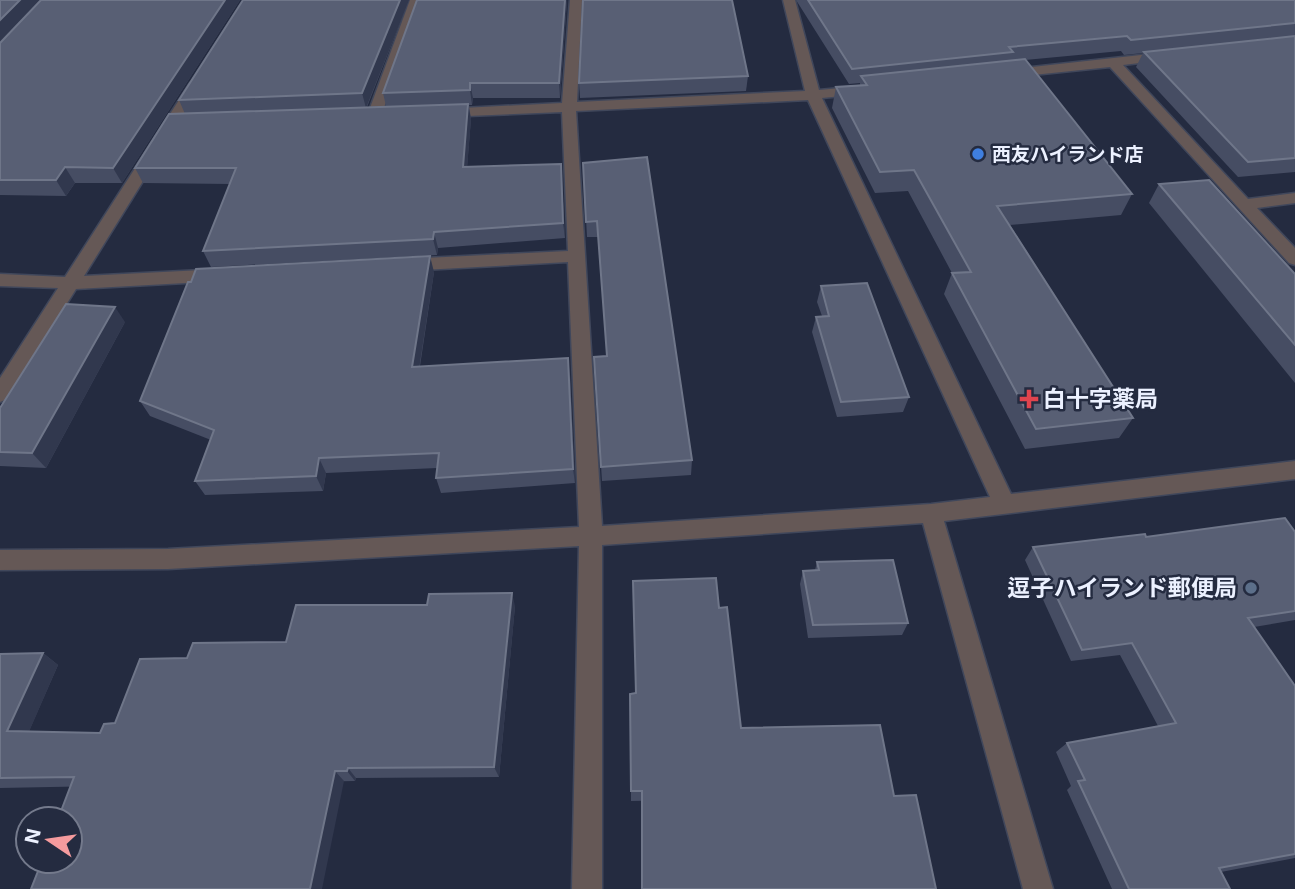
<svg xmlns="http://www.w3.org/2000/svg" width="1295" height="889" viewBox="0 0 1295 889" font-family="Inter,'Noto Sans JP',sans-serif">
  <rect width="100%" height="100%" fill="#242b40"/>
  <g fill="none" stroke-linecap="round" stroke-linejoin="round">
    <defs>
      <g id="minor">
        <path d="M410,0H422L381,116L379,119H369L367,116Z"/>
        <path d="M570,0H582L577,102L805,91L783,0H795L819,90L862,86L869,90L862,94L822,98L1011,494L1295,461V479L944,521L1053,889H1023L923,523L602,545V889H572L579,546L168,569L0,570V550L168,549L579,527L568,262L404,271L395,265L404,259L568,251L562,112L443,117L436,113L443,109L562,103ZM808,100L990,497L931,504L602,526L576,111Z"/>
        <path d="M1168,52L1175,56L1173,59L1123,65L1248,199L1295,193V203L1257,208L1295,248V265L1289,263L1110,67L1005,78L998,74L1005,70Z"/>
        <path d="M197,79L204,83L84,276L222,269L231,275L222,281L76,289L7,399L0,402V378L58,288L0,286V274L65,277L190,83Z"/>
      </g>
    </defs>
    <use href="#minor" stroke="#40475b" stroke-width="3"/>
    <use href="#minor" fill="#655856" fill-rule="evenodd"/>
  </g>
  <g fill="#464d63">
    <path d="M0,0H240L122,183H75L66,196L0,195Z"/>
    <path d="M243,0H409L367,107L386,106L383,93L567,0L560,98H473L472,105H469L471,119L467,167L561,164L565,238L438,248L437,255L211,267L203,251L230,184L143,183L135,168L185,114L179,100Z"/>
    <path d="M796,0H1295V172L1238,177L1136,67L1143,53L1124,55L1121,51L1025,60L1132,194L1121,215L1010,225L1133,418L1119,438L1025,449L944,294L952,273L908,191L875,193L832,108L836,87L860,85V83L849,84Z"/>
    <path d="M748,76L746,91L580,98L579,83Z"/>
    <path d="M583,163L692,460L691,475L602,481L594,357L607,356L598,237H587Z"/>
    <path d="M1159,184L1295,274V383L1149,203Z"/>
    <path d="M434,272L420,366L570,374L575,483L441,493L436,478L437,468L326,473L323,491L205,495L195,481L211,440L150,416L140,401Z"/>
    <path d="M821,286L909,397L903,412L837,417L812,332L816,317L822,316L817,302Z"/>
    <path d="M125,322L46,468L0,466V408Z"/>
    <path d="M1295,532V620L1254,627L1295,686V858L1221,872L1228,889H1112L1067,790L1071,786L1056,752L1067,743L1158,726L1120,655L1071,661L1025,560L1033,547L1146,537Z"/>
    <path d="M817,562L908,623L902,635L808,638L800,584L803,571L815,570Z"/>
    <path d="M515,606L499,777L356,778L355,781L0,788V654L43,653L58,665L29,731L100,733L115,723L187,658Z"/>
    <path d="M719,608L741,728L894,796L631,801V791L636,693Z"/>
  </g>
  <g fill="#31384e">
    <path d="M20,0H42L0,44V20Z"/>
    <path d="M225,0H240L122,183L113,168Z"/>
    <path d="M400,0H409L366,108L362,93Z"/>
    <path d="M565,0H567L560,98L559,83Z"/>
    <path d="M470,83L473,98L472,105L470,90Z"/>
    <path d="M468,104L471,119L466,182L463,167Z"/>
    <path d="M561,164L562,180L565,238L563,223Z"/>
    <path d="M65,167L75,183L66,196L56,180Z"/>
    <path d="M434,232L438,248L437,255L433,239Z"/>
    <path d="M430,256L434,272L417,382L412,367Z"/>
    <path d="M115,307L125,322L46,468L32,453Z"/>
    <path d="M568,358L570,374L575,483L573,469Z"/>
    <path d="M319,458L326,473L323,491L316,476Z"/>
    <path d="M512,593L515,606L499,777L494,767Z"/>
    <path d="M43,653L58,665L25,741L7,731Z"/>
    <path d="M348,768L356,778L355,781L347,771Z"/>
    <path d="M335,771L344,781L322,889H310Z"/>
  </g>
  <g fill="#585f74" stroke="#6f7689" stroke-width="2">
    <path d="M0,0H20L0,20Z"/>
    <path d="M41,0H225L113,168L65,167L56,180H0V43Z"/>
    <path d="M243,0H400L362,93L179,100Z"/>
    <path d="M417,0H565L559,83H470V90L383,93Z"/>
    <path d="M583,0H732L748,76L579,83Z"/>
    <path d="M808,0H1295V23L1131,40L1127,36L1009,47L1013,52L852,69Z"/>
    <path d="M1295,36V158L1248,162L1144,52Z"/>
    <path d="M1025,59L1132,194L997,206L1133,418L1036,429L952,273L971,272L914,170L880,172L836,87L867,85L861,76Z"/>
    <path d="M468,104L463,167L561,164L563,223L434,232L433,239L203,251L236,168H135L169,114Z"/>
    <path d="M647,157L692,460L601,467L594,357L607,356L597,221L586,222L583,163Z"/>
    <path d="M1209,180L1295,274V345L1159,184Z"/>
    <path d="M430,256L412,367L568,358L573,469L436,478L439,453L319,458L316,476L195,481L214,430L140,401L188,282H191L196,269Z"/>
    <path d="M867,283L909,397L841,402L816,317L829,316L821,286Z"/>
    <path d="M66,304L115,307L32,453L0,452V408Z"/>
    <path d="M1285,518L1295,532V611L1248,618L1295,686V854L1219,868L1230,889H1129L1078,781L1085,780L1067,743L1176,723L1132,643L1082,650L1033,547L1145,534L1146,537Z"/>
    <path d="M893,560L908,623L813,625L803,571L819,570L817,562Z"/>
    <path d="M716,578L719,608L727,607L741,728L880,725L894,796L916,795L936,889H642V791H631L630,694L636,693L633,581Z"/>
    <path d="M512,593L494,767L348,768L347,771H335L310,889H31L42,861H70V819H58L74,777L0,778V654L43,653L7,731L100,733L104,724L115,723L140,659L187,658L193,643L286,642L296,605H427L429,594Z"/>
  </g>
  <circle fill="#3f7fe0" stroke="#242b40" stroke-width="2.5" cx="978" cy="154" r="7"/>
  <path fill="#e0444e" stroke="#242b40" stroke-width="2.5" d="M1025.5 388.5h7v7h7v7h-7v7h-7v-7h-7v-7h7z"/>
  <circle fill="#5c6f8a" stroke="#242b40" stroke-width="2.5" cx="1251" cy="588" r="7"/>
  <g text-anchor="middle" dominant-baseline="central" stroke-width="5" stroke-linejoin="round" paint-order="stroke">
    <g font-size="19" font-weight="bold" fill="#ecf1ff" stroke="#242b40" text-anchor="start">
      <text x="992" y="154">西友ハイランド店</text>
    </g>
    <g font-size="23" font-weight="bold" fill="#ecf1ff" stroke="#242b40" text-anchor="start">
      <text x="1043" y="399">白十字薬局</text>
      <text x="1237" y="588" text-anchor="end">逗子ハイランド郵便局</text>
    </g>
  </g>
  <g transform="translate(49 840) rotate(283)"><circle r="33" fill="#242b40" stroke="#747a8c" stroke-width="2"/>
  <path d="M0-5L12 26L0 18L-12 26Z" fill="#f59b9e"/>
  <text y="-10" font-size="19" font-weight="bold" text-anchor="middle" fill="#ecf1ff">N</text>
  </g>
</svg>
